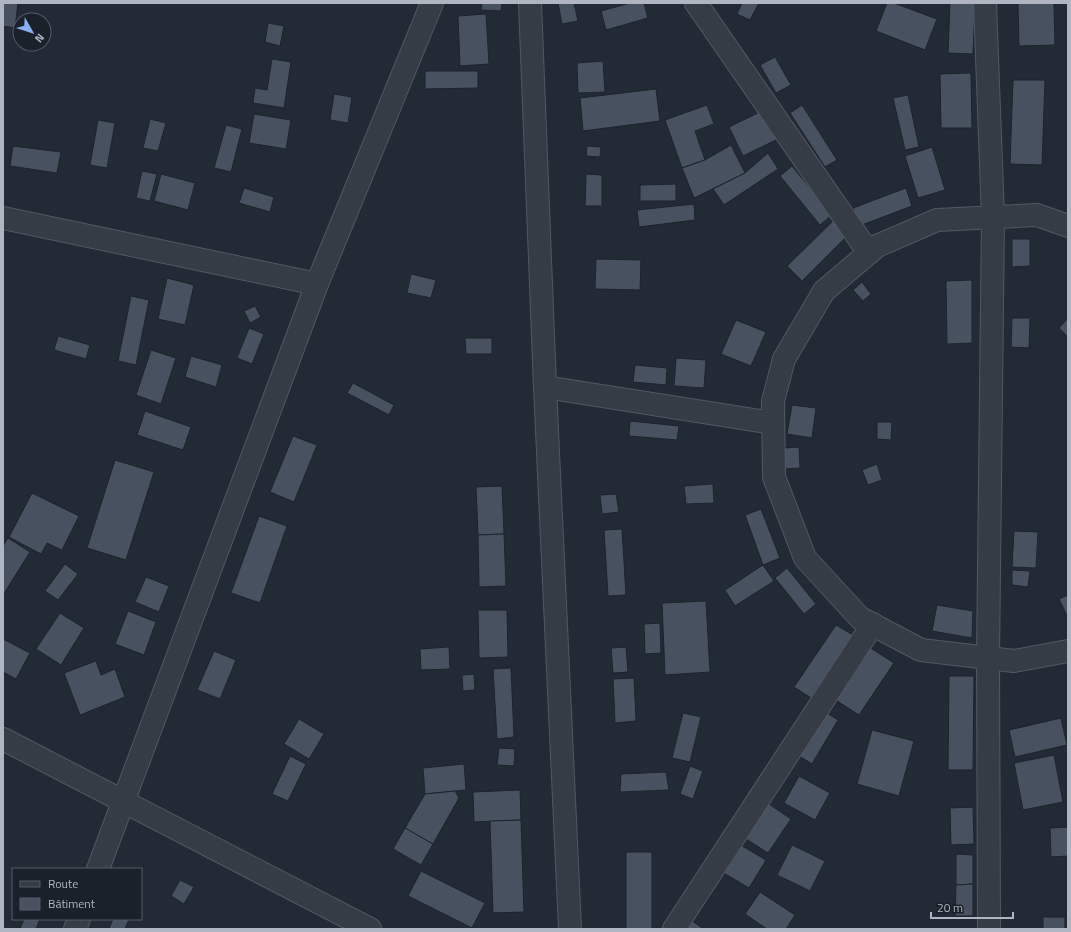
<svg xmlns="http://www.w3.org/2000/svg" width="1071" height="932" viewBox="0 0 1071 932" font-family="'Titillium Web',sans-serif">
  <rect width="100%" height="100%" fill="#222a35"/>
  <g fill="#48515f" stroke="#1c232c">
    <path d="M3,3H18L15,28L3,26Z"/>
    <path d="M482,3H502L501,11L481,10Z"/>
    <path d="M558,3H574L578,21L562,24Z"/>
    <path d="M630,3H644L648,18L606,30L601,11Z"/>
    <path d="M742,3H759L750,20L737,14Z"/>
    <path d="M887,3H894L937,19L925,50L876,31Z"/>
    <path d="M950,3H975L973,54L948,53Z"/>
    <path d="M1018,3H1054L1055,45L1019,46Z"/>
    <path d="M486,14L489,64L460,66L458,16Z"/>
    <path d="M268,23L284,26L280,46L265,42Z"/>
    <path d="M775,57L791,85L776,93L760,65Z"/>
    <path d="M272,59L291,62L284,108L253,103L255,88L267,90Z"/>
    <path d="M603,61L605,92L578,93L577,63Z"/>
    <path d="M425,71H478V88L425,89Z"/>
    <path d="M971,73L972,128H941L940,74Z"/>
    <path d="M1013,80H1045L1042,165L1010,164Z"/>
    <path d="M656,89L660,121L583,131L580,98Z"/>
    <path d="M334,94L352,97L348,123L330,120Z"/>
    <path d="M908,95L919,147L905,150L893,98Z"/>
    <path d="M707,105L714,124L695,131L705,160L682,168L665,120Z"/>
    <path d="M802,105L837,160L825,167L790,113Z"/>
    <path d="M764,110L778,139L743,156L729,127Z"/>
    <path d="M254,114L291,120L286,149L249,143Z"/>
    <path d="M150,119L166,123L158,151L143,148Z"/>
    <path d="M98,120L115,123L107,168L90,165Z"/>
    <path d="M226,125L242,129L231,172L214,168Z"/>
    <path d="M731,145L745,173L694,198L682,168L705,160Z"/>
    <path d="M13,146L61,152L57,173L10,166Z"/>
    <path d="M587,146L601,147L600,157L586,156Z"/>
    <path d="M932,147L945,190L918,198L905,156Z"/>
    <path d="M768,153L778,169L724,205L713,189L745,173Z"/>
    <path d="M792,166L832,215L820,225L780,176Z"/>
    <path d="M142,171L157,174L150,201L136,198Z"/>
    <path d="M161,174L195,183L188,210L154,201Z"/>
    <path d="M586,174L602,175V206H585Z"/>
    <path d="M676,184V201H640V185Z"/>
    <path d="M244,188L274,197L270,212L239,203Z"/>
    <path d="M906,188L912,206L859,226L853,208Z"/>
    <path d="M694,204L695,220L639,227L637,210Z"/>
    <path d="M834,220L848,235L802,281L787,266Z"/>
    <path d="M1012,239H1030V266L1012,267Z"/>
    <path d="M596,259L641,260L640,290L595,289Z"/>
    <path d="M411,274L436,280L431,298L407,293Z"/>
    <path d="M167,278L194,285L185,325L158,319Z"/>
    <path d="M972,280V343L947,344L946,281Z"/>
    <path d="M862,282L871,294L863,301L853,290Z"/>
    <path d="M131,296L149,300L136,365L118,361Z"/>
    <path d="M255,306L261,317L250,323L244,311Z"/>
    <path d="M1012,318H1030L1029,348L1011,347Z"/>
    <path d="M1068,318V337L1059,328Z"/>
    <path d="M736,320L766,332L751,366L721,354Z"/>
    <path d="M249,328L264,334L252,364L237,358Z"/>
    <path d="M58,336L90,345L86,359L54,350Z"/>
    <path d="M465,338H492V354H466Z"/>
    <path d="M151,350L176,358L161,404L136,395Z"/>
    <path d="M191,356L222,365L216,387L185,377Z"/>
    <path d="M676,358L706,360L704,388L674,386Z"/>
    <path d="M635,365L667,368L666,385L633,382Z"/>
    <path d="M353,383L394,405L389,415L347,393Z"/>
    <path d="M792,405L816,408L812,438L787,434Z"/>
    <path d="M145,411L191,427L183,450L137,435Z"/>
    <path d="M630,421L679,426L677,440L629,436Z"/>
    <path d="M877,422H892L891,440L877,439Z"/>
    <path d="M293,436L317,445L294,502L270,492Z"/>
    <path d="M799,447L800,468L785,469L784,448Z"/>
    <path d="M115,460L154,472L126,560L87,548Z"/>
    <path d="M877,464L882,480L868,485L862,470Z"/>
    <path d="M713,484L714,503L686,504L684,486Z"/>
    <path d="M502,486L504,534L478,535L476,487Z"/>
    <path d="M32,493L79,516L62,550L47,543L41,554L9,537Z"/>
    <path d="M616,494L619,512L602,514L600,495Z"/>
    <path d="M761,509L780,558L763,565L745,515Z"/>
    <path d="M259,516L287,526L260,603L231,593Z"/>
    <path d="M622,529L626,595L608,596L604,530Z"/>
    <path d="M1014,531L1038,532L1036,568L1012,567Z"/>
    <path d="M504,534L506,586L479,587L478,535Z"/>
    <path d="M8,538L30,552L3,595V546Z"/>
    <path d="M65,564L78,574L58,600L45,591Z"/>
    <path d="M763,565L774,581L735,606L725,590Z"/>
    <path d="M787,568L816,604L804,614L775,578Z"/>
    <path d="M1012,570L1030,571L1028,587L1012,585Z"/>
    <path d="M146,577L169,586L159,612L135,602Z"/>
    <path d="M1068,595V618L1059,599Z"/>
    <path d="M706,601L710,672L665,675L662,603Z"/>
    <path d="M937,605L973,611L972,638L932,631Z"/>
    <path d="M478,610H507L508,657L479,658Z"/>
    <path d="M128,611L156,622L144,655L115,644Z"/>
    <path d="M60,613L84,628L61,665L36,649Z"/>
    <path d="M660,623L661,653L645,654L644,624Z"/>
    <path d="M836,625L853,635L811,698L794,687Z"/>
    <path d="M3,639L30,653L16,679L3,672Z"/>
    <path d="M449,647L450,669L421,670L420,649Z"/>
    <path d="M626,647L628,672L613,673L611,648Z"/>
    <path d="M869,647L894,663L859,715L834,699Z"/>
    <path d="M214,651L236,660L220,699L197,690Z"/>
    <path d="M96,661L101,675L115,669L125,697L80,715L64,673Z"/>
    <path d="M511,668L514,737L497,739L493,669Z"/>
    <path d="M474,674L475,690L463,691L462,675Z"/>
    <path d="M949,676H974L973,770H948Z"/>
    <path d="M634,678L636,721L615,723L613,679Z"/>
    <path d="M822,710L838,720L812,764L796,754Z"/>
    <path d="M683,713L701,717L690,762L672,758Z"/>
    <path d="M1061,718L1067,745L1015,757L1009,730Z"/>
    <path d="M299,719L324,734L309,759L284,744Z"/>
    <path d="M872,730L914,741L899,796L857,784Z"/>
    <path d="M499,748L515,749L514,766L497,765Z"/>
    <path d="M1054,755L1063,802L1023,810L1014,763Z"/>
    <path d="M290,756L306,764L288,801L272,794Z"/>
    <path d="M464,764L466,790L425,794L423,768Z"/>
    <path d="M690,766L703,771L693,799L680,794Z"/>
    <path d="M666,772L669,790L620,792L621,774Z"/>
    <path d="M799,776L830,793L815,820L784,803Z"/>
    <path d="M520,790L521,820L474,822L473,792Z"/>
    <path d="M455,791L459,798L433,844L405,828L425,794Z"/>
    <path d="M766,802L791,819L768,853L743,837Z"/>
    <path d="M973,807L974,844L951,845L950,808Z"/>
    <path d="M521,820L524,912L493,913L490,821Z"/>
    <path d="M1068,827V856L1051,857L1050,828Z"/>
    <path d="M405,828L433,844L421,865L393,849Z"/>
    <path d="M739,844L766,860L749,888L722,872Z"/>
    <path d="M792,845L825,861L810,891L777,875Z"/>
    <rect x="626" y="852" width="26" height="77"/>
    <path d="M956,854L973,855V884L956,885Z"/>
    <path d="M421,871L485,903L472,928L408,896Z"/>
    <path d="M180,880L194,887L184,904L171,896Z"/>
    <path d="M973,884V916H955L956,885Z"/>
    <path d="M760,892L795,915L786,929H767L745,914Z"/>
    <rect x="1043" y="917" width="22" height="12"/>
    <path d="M24,919H40L36,929H20Z"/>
    <path d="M113,919H129L125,929H109Z"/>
    <path d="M692,921L704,929H686Z"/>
  </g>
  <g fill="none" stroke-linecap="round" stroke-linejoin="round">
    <defs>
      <g id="minor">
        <path d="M530,3L545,387L570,929"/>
        <path d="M696,3L869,253"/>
        <path d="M985,3L993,217L988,658L989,929"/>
        <path d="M3,218L317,284"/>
        <path d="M1068,226L1037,215L937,220L877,246L824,291L784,359L773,401L774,477L805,558L860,618L921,650L1014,661L1068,651"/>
        <path d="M545,387L773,423"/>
        <path d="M3,739L370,929"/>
        <path d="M98,869L317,284L432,3"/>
        <path d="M75,929L79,919"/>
        <path d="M674,929L873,624"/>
      </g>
    </defs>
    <use href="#minor" stroke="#525963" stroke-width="24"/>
    <use href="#minor" stroke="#353c46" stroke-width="22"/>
  </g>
  <rect width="1071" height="932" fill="none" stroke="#afb6c2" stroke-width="8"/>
  <rect x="12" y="868" width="130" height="52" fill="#1a212a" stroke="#565d67"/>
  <rect x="20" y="881" width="20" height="6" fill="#353c46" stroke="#565d67"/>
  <text x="48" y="888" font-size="12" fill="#afb6c2">Route</text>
  <rect x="20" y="898" width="20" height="12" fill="#48515f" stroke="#565d67"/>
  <text x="48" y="908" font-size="12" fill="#afb6c2">Bâtiment</text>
  <g transform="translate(32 32) rotate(129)"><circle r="19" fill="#1a212a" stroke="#565d67"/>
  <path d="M0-3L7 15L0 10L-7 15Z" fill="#88b0ee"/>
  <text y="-6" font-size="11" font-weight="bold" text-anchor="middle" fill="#afb6c2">N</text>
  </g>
  <path d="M931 912v6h82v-6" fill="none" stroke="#afb6c2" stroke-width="2"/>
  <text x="937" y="912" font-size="12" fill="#afb6c2" stroke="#1a212a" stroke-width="3" paint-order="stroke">20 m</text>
</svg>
